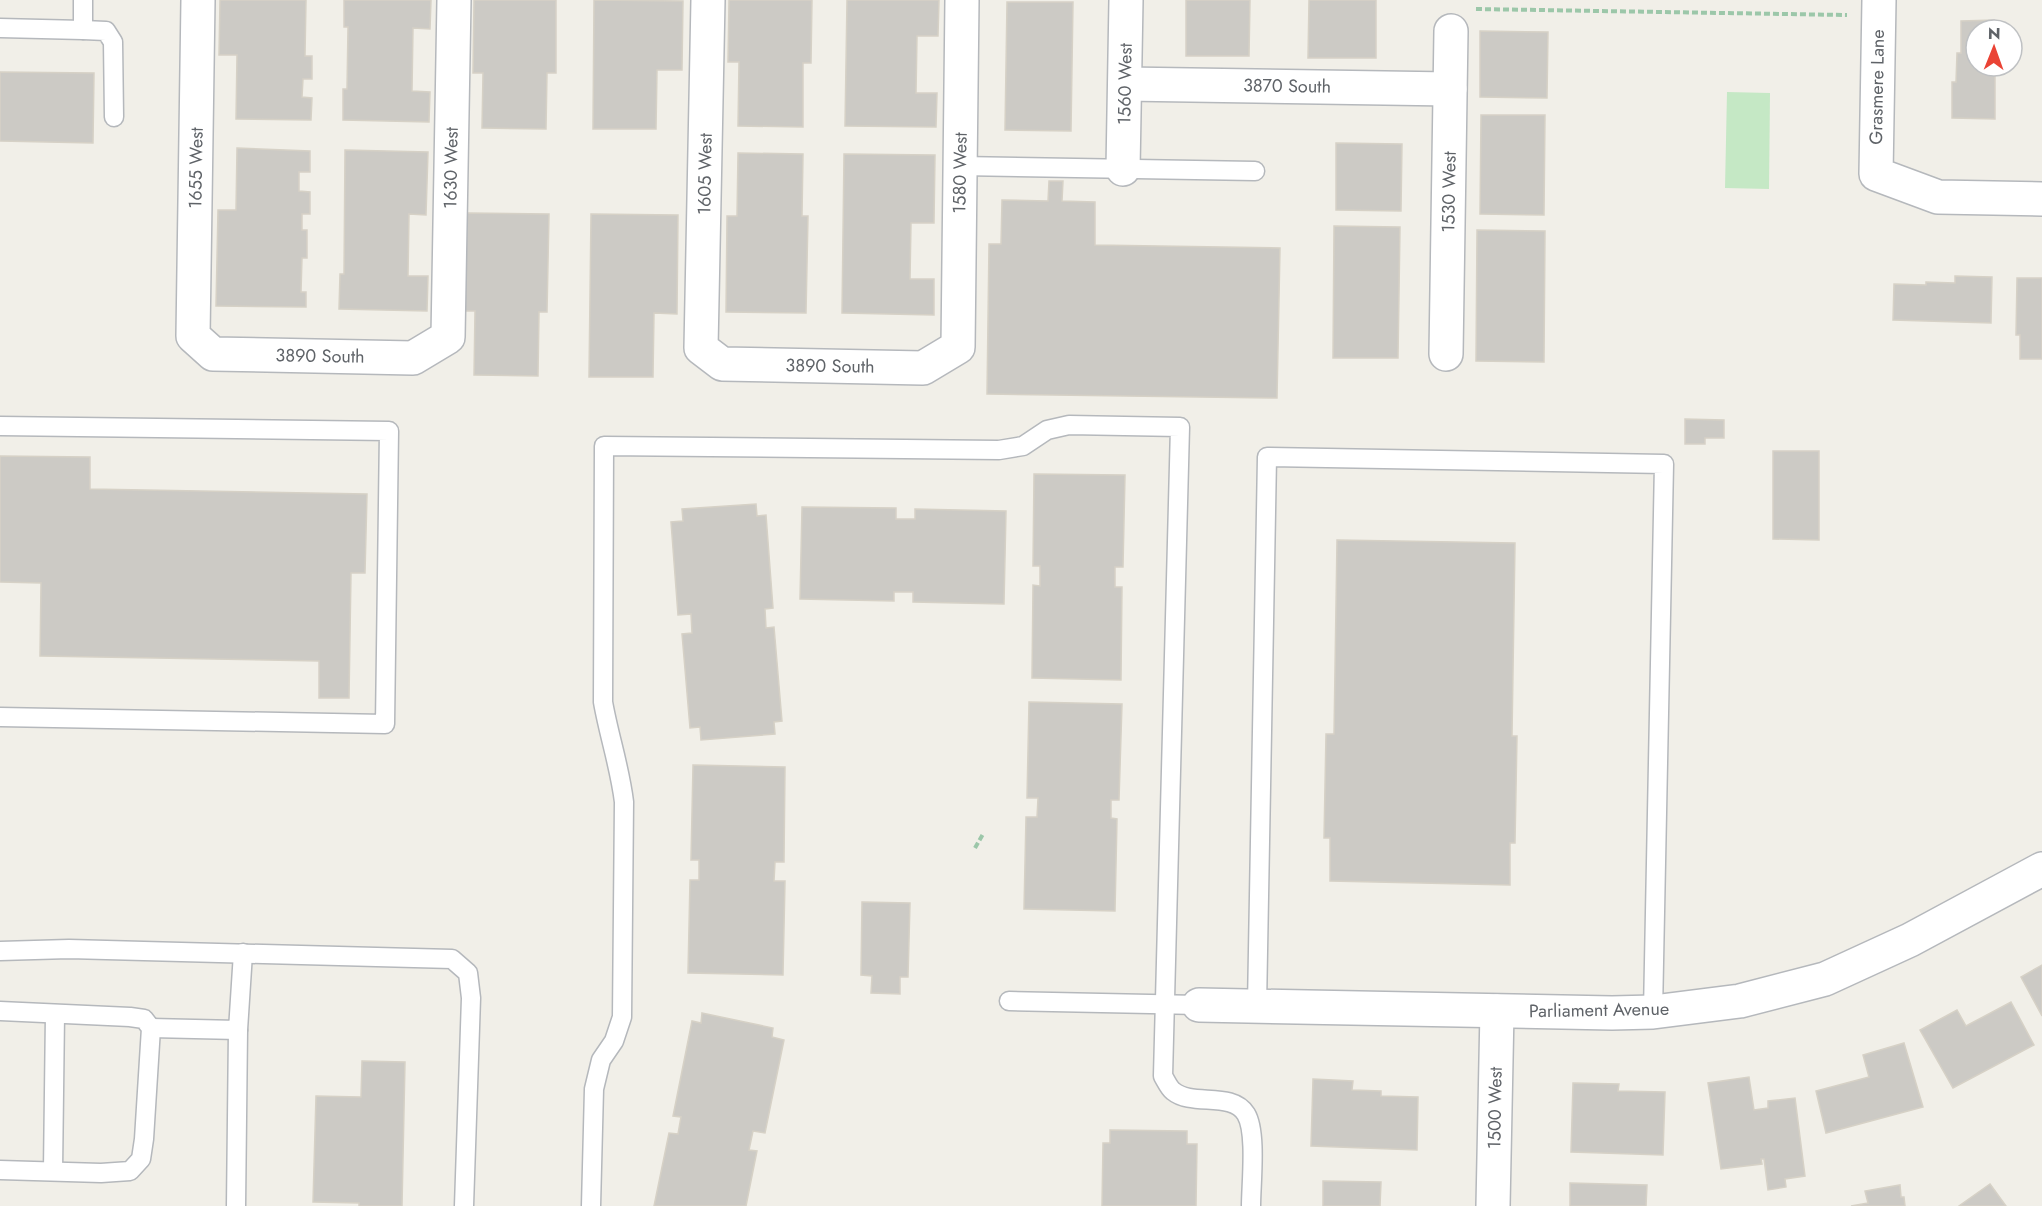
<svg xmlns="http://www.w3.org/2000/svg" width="2042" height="1206" viewBox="0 0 2042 1206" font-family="Jost,sans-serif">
  <rect width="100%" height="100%" fill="#f1efe8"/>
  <path fill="#c5e8c5" d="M1727,92L1770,93L1769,189L1725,188Z"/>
  <g fill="#cccac5" stroke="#d6d1c6" stroke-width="1.5">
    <path d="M220,0H306L305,56H312V79H303L302,97L312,98L311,120L236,119L237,55H219Z"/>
    <path d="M344,0H431L430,29L413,28L412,91L430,92L429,122L343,120V89H347L348,27H344Z"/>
    <path d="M474,0H556V73H547L546,129L482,128L483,73H473Z"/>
    <path d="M594,0L683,1L682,70H657L656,129H593Z"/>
    <path d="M729,0H812L811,63H803V127L738,126L739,62H728Z"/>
    <path d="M847,0H939L938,36H917L916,93H937L936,127L845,126Z"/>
    <path d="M1186,0H1250L1249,56H1186Z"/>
    <path d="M1309,0H1376V58H1308Z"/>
    <path d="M1007,2H1073L1071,131L1005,130Z"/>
    <path d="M1994,20V30H1976V66H1995V119L1952,118V82H1956L1957,53H1961V21Z"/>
    <path d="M1480,31L1548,32L1547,98L1480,97Z"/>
    <path d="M0,72L94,73L93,143L0,141Z"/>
    <path d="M1481,115H1545L1544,215L1480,214Z"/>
    <path d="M1336,143L1402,144L1401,211L1336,210Z"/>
    <path d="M237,148L310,151V172H299V191L310,192V214H302V230H307V258H302L301,292H306V307L216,306L218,210H236Z"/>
    <path d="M345,150L428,152L426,215L409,214L408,276H428L427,311L339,309L340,274H344Z"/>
    <path d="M738,153L803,154L802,216H808L806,313L726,312L727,216H737Z"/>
    <path d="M844,154L935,155L934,223H911L910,279H934V315L842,313Z"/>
    <path d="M1049,181H1063L1062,201L1095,202V245L1280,248L1277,398L987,394L989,244H1001L1002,200L1048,201Z"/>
    <path d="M467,213L549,214L547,312H539L538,376L474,375L475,311H465Z"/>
    <path d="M591,214L678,215L677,314L654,313L653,377H589Z"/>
    <path d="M1334,226L1400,227L1398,358H1333Z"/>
    <path d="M1477,230L1545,231L1544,362L1476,361Z"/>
    <path d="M1955,276L1992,277L1991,323L1893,320L1894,284L1926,285V282L1955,283Z"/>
    <path d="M2017,278H2042V359H2020V335H2016Z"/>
    <path d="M1685,419L1724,420V438H1705V444H1685Z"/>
    <path d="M1773,451H1819V540L1773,539Z"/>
    <path d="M0,456L90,457V489L367,494L365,573H351L349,698H319V661L40,656L41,583L0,582Z"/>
    <path d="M1034,474L1125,475L1123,567H1115V587H1122L1121,680L1032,678L1033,585L1040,586V566H1033Z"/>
    <path d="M756,504L757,516L766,515L773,608L765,609L766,628L774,627L782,721L774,722L775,734L701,740L700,727L690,728L682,634L692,633L691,614L678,615L671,522L683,521L682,509Z"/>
    <path d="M802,507L896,508V519H915V509L1006,511L1004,604L913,602V592H894V601L800,599Z"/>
    <path d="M1337,540L1515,543L1512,736H1517L1515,843H1510V885L1330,881V838H1324L1326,734H1334Z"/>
    <path d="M1029,702L1122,704L1119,800H1111V818L1117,819L1115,911L1024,909L1026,817H1037L1038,798H1027Z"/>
    <path d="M693,765L785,767L784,862H775L774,881H785L783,975L688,973L690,880H699V860H691Z"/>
    <path d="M862,902L910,903L908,977H900V994L871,993L872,976L861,975Z"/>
    <path d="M2042,965V1016L2021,977Z"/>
    <path d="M2011,1002L2034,1045L1953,1088L1920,1030L1957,1010L1966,1026Z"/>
    <path d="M702,1013L773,1028L772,1037L784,1040L765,1133L753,1131L749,1150L757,1151L746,1206H654L669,1133L678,1134L681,1117L673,1116L692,1021L701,1023Z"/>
    <path d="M1904,1043L1923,1107L1826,1133L1816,1091L1869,1077L1863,1055Z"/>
    <path d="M362,1061L405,1062L402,1206H359V1203L313,1202L316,1096L361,1097Z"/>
    <path d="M1749,1077L1754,1110L1768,1108V1101L1795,1098L1805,1176L1785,1179L1786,1187L1768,1190L1764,1159H1761L1762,1164L1721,1169L1708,1083Z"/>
    <path d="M1313,1079L1353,1081L1352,1090L1381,1091V1096L1418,1097L1417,1150L1311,1146Z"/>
    <path d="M1573,1083L1619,1084L1618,1091L1665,1092L1663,1155L1571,1152Z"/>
    <path d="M1110,1130L1187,1131V1144H1197L1196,1206H1102L1103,1143H1110Z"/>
    <path d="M1323,1181L1381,1182L1380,1206H1323Z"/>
    <path d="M1570,1183L1647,1185L1646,1206H1570Z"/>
    <path d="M1990,1184L2006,1206H1959Z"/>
    <path d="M1900,1185L1901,1197H1904L1905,1206H1851L1868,1203L1865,1191Z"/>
  </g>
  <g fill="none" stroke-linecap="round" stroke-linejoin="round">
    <defs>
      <g id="service">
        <path d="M0,28L83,30V0"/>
        <path d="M83,30L106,31L113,42L114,117"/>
        <path d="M960,166L1255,171"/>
        <path d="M0,426L389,431L385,724L0,717"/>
        <path d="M0,951L69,949L452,959L468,973L471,998L464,1206"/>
        <path d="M1009,1001L1199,1005"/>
        <path d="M1257,1006L1267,457L1664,464L1653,1012"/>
        <path d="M0,1011L130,1017L144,1019L151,1028L144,1139L141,1159L130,1171L101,1173L0,1170"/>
        <path d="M151,1028L238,1030L243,953"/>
        <path d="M53,1171L55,1014"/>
        <path d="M236,1206L238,1030"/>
        <path d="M591,1206L594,1089L601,1060L614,1041L622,1017L624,802C620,768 609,736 603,702L604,446L999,450L1023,446L1047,430L1069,425L1180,427L1163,1076C1166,1081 1169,1088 1173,1091C1192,1107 1232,1091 1246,1114C1257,1132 1251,1184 1251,1206"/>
      </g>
      <g id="minor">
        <path d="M198,0L193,336L213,354L413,358L448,337L454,0"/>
        <path d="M708,0L701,348L722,364L923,368L958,347L962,0"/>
        <path d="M1879,0L1876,174L1938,197L2042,199"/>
        <path d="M1125,84L1450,89"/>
        <path d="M1123,169L1126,0"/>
        <path d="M1446,354L1451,31"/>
        <path d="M1199,1005L1612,1013L1653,1012L1740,1001L1825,979L1910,940L2042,869"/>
        <path d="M1493,1206L1497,1011"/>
      </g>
    </defs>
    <use href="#service" stroke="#b5b8bc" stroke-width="21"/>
    <use href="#minor" stroke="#b5b8bc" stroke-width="36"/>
    <g stroke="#9cc7a9" stroke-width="4" stroke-dasharray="6 3" stroke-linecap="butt">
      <path d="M1476,9L1847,15"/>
      <path d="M975,848L983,834"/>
    </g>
    <use href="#service" stroke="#fff" stroke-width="18"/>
    <use href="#minor" stroke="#fff" stroke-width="33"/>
  </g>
  <g text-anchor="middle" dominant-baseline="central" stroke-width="5" stroke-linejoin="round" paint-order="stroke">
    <g font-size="18" fill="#5f6368" stroke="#fff">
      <text transform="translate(1125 84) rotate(-89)">1560 West</text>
      <text transform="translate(1287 86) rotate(1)">3870 South</text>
      <text transform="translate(1877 87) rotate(-89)">Grasmere Lane</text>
      <text transform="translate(196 168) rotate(-89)">1655 West</text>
      <text transform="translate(451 168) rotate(-89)">1630 West</text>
      <text transform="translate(960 173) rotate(-89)">1580 West</text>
      <text transform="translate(705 174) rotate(-89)">1605 West</text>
      <text transform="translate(1449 192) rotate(-89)">1530 West</text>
      <text transform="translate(320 356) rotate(1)">3890 South</text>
      <text transform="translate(830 366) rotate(1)">3890 South</text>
      <text transform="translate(1599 1010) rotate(-1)">Parliament Avenue</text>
      <text transform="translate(1495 1108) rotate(-89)">1500 West</text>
    </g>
  </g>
  <g transform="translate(1994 48) rotate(1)"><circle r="28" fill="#ffffff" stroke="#bfc1c3" stroke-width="1.5"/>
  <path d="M0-4.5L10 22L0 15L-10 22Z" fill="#ea4335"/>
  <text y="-9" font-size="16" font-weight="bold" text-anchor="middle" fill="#5f6368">N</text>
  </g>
</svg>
